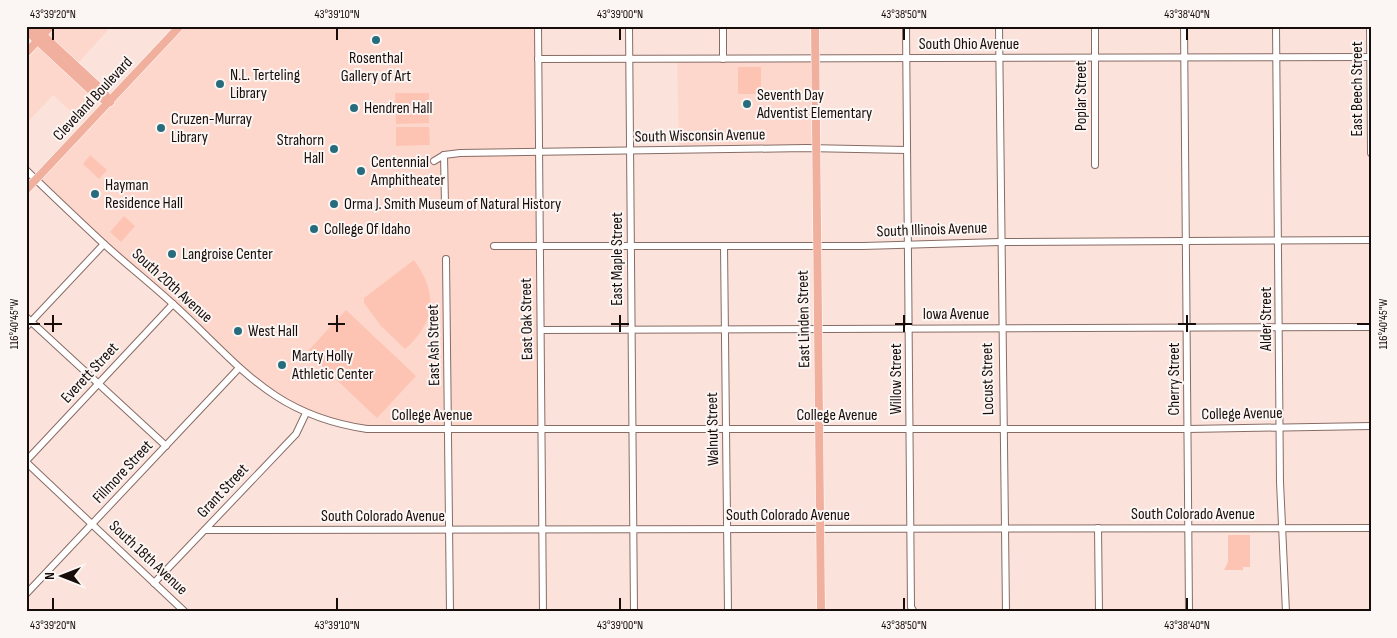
<svg xmlns="http://www.w3.org/2000/svg" width="1397" height="638" viewBox="0 0 1397 638" font-family="'Sofia Sans Condensed',sans-serif">
  <rect width="100%" height="100%" fill="#fbe3dc"/>
  <g fill="#fed7cc">
    <path d="M58,26H105L108,30L78,63L49,36Z"/>
    <path d="M180,26H538L542,429H367L326,421L253,381L36,180Z"/>
    <path d="M39,46L99,103L82,122L53,95L26,124V60Z"/>
    <path d="M677,59H815L816,148L679,151Z"/>
  </g>
  <g fill="#fdc4b4">
    <rect x="738" y="67" width="23" height="27"/>
    <path d="M395,93H429V123L396,124Z"/>
    <path d="M396,127H429L430,145L396,146Z"/>
    <path d="M90,155L107,170L99,179L83,164Z"/>
    <path d="M124,216L135,226L121,242L110,232Z"/>
    <path d="M414,260C438,293 436,322 405,349L381,326L364,303V298Z"/>
    <path d="M346,310L416,376L377,418L307,352Z"/>
    <path d="M1228,535H1250V567H1243V570H1224L1228,562Z"/>
  </g>
  <g fill="none" stroke-linecap="round" stroke-linejoin="round">
    <defs>
      <g id="minor">
        <path d="M538,26L543,612"/>
        <path d="M629,26L634,612"/>
        <path d="M906,26L911,607L914,612"/>
        <path d="M999,26L1006,612"/>
        <path d="M1095,26V165"/>
        <path d="M1184,26L1189,612"/>
        <path d="M1276,26L1280,482L1286,612"/>
        <path d="M1370,26L1371,153"/>
        <path d="M538,59L1371,57"/>
        <path d="M723,59V26"/>
        <path d="M444,155L445,205"/>
        <path d="M434,161L444,155L460,153L806,148L907,150"/>
        <path d="M26,170C52,195 78,220 104,244C126,264 150,283 173,304C239,364 271,415 367,429H1188L1371,426"/>
        <path d="M494,246H863L1000,242L1371,240"/>
        <path d="M724,246L728,612"/>
        <path d="M446,259L450,612"/>
        <path d="M26,317L166,446"/>
        <path d="M26,327L104,244"/>
        <path d="M541,330L1371,327"/>
        <path d="M26,461L173,304"/>
        <path d="M26,462L185,612"/>
        <path d="M1098,528L1099,612"/>
        <path d="M205,530L1371,528"/>
        <path d="M154,583L296,434L306,413"/>
        <path d="M26,594L239,368"/>
      </g>
      <g id="major">
        <path d="M33,26L103,91L110,102"/>
        <path d="M815,26L821,612"/>
        <path d="M26,30L98,97L110,102"/>
        <path d="M26,53L51,26"/>
        <path d="M26,190L180,26"/>
      </g>
    </defs>
    <use href="#minor" stroke="#876c65" stroke-width="8"/>
    <use href="#major" stroke="#fff" stroke-width="9"/>
    <use href="#minor" stroke="#fff" stroke-width="6"/>
    <use href="#major" stroke="#f1af9d" stroke-width="8"/>
  </g>
  <path fill="none" stroke="#170d0a" stroke-width="2" d="M53,28V40M337,28V40M620,28V40M904,28V40M1187,28V40M53,315V332M337,315V332M620,315V332M904,315V332M1187,315V332M28,324H40M44,324H62M328,324H345M611,324H629M895,324H912M1178,324H1196M1357,324H1370M53,598V610M337,598V610M620,598V610M904,598V610M1187,598V610"/>
  <g fill="#276c7c" stroke="#fbf5f3" stroke-width="2">
    <circle cx="376" cy="40" r="5"/>
    <circle cx="220" cy="84" r="5"/>
    <circle cx="747" cy="104" r="5"/>
    <circle cx="354" cy="108" r="5"/>
    <circle cx="161" cy="128" r="5"/>
    <circle cx="334" cy="149" r="5"/>
    <circle cx="361" cy="171" r="5"/>
    <circle cx="95" cy="194" r="5"/>
    <circle cx="334" cy="204" r="5"/>
    <circle cx="314" cy="229" r="5"/>
    <circle cx="172" cy="254" r="5"/>
    <circle cx="238" cy="331" r="5"/>
    <circle cx="282" cy="365" r="5"/>
  </g>
  <g text-anchor="middle" dominant-baseline="central" stroke-width="4" stroke-linejoin="round" paint-order="stroke">
    <g font-size="16" fill="#170d0a" stroke="#fbf5f3">
      <text x="969" y="44">South Ohio Avenue</text>
      <text transform="translate(1357 89) rotate(-90)">East Beech Street</text>
      <text transform="translate(1081 96) rotate(-90)">Poplar Street</text>
      <text transform="translate(93 99) rotate(-47)">Cleveland Boulevard</text>
      <text transform="translate(700 136) rotate(-1)">South Wisconsin Avenue</text>
      <text transform="translate(932 230) rotate(-2)">South Illinois Avenue</text>
      <text transform="translate(617 259) rotate(-90)">East Maple Street</text>
      <text transform="translate(172 286) rotate(42)">South 20th Avenue</text>
      <text x="956" y="314">Iowa Avenue</text>
      <text transform="translate(527 319) rotate(-91)">East Oak Street</text>
      <text transform="translate(804 319) rotate(-91)">East Linden Street</text>
      <text transform="translate(1266 319) rotate(-90)">Alder Street</text>
      <text transform="translate(434 345) rotate(-91)">East Ash Street</text>
      <text transform="translate(90 373) rotate(-47)">Everett Street</text>
      <text transform="translate(896 379) rotate(-90)">Willow Street</text>
      <text transform="translate(988 379) rotate(-91)">Locust Street</text>
      <text transform="translate(1174 379) rotate(-90)">Cherry Street</text>
      <text transform="translate(1242 414) rotate(-1)">College Avenue</text>
      <text x="432" y="415">College Avenue</text>
      <text x="837" y="415">College Avenue</text>
      <text transform="translate(713 429) rotate(-91)">Walnut Street</text>
      <text transform="translate(123 472) rotate(-47)">Fillmore Street</text>
      <text transform="translate(223 491) rotate(-47)">Grant Street</text>
      <text x="1193" y="514">South Colorado Avenue</text>
      <text x="788" y="515">South Colorado Avenue</text>
      <text x="383" y="516">South Colorado Avenue</text>
      <text transform="translate(148 558) rotate(43)">South 18th Avenue</text>
    </g>
    <g font-size="16" fill="#170d0a" stroke="#fbf5f3" text-anchor="start">
      <text x="376" y="58" text-anchor="middle">Rosenthal<tspan x="376" dy="18">Gallery of Art</tspan></text>
      <text x="230" y="75">N.L. Terteling<tspan x="230" dy="18">Library</tspan></text>
      <text x="757" y="95">Seventh Day<tspan x="757" dy="18">Adventist Elementary</tspan></text>
      <text x="364" y="108">Hendren Hall</text>
      <text x="171" y="119">Cruzen-Murray<tspan x="171" dy="18">Library</tspan></text>
      <text x="324" y="140" text-anchor="end">Strahorn<tspan x="324" dy="18">Hall</tspan></text>
      <text x="371" y="162">Centennial<tspan x="371" dy="18">Amphitheater</tspan></text>
      <text x="105" y="185">Hayman<tspan x="105" dy="18">Residence Hall</tspan></text>
      <text x="344" y="204">Orma J. Smith Museum of Natural History</text>
      <text x="324" y="229">College Of Idaho</text>
      <text x="182" y="254">Langroise Center</text>
      <text x="248" y="331">West Hall</text>
      <text x="292" y="356">Marty Holly<tspan x="292" dy="18">Athletic Center</tspan></text>
    </g>
  </g>
  <rect width="1397" height="638" fill="none" stroke="#fbf5f3" stroke-width="55"/>
  <g transform="translate(62 576) rotate(270)" stroke="#fbf5f3" stroke-width="4" paint-order="stroke">
  <path d="M0-4L9 19L0 12L-9 19Z" fill="#170d0a"/>
  <text y="-8" font-size="14" font-weight="bold" text-anchor="middle" fill="#170d0a">N</text>
  </g>
  <rect x="28" y="28" width="1342" height="582" fill="none" stroke="#170d0a" stroke-width="2"/>
  <g font-size="12" text-anchor="middle" fill="#170d0a">
    <text x="53" y="18">43°39'20"N</text>
    <text x="337" y="18">43°39'10"N</text>
    <text x="620" y="18">43°39'00"N</text>
    <text x="904" y="18">43°38'50"N</text>
    <text x="1187" y="18">43°38'40"N</text>
    <text transform="translate(1383 324) rotate(-90)" y="4">116°40'45"W</text>
    <text transform="translate(14 324) rotate(-90)" y="4">116°40'45"W</text>
    <text x="53" y="629">43°39'20"N</text>
    <text x="337" y="629">43°39'10"N</text>
    <text x="620" y="629">43°39'00"N</text>
    <text x="904" y="629">43°38'50"N</text>
    <text x="1187" y="629">43°38'40"N</text>
  </g>
</svg>
